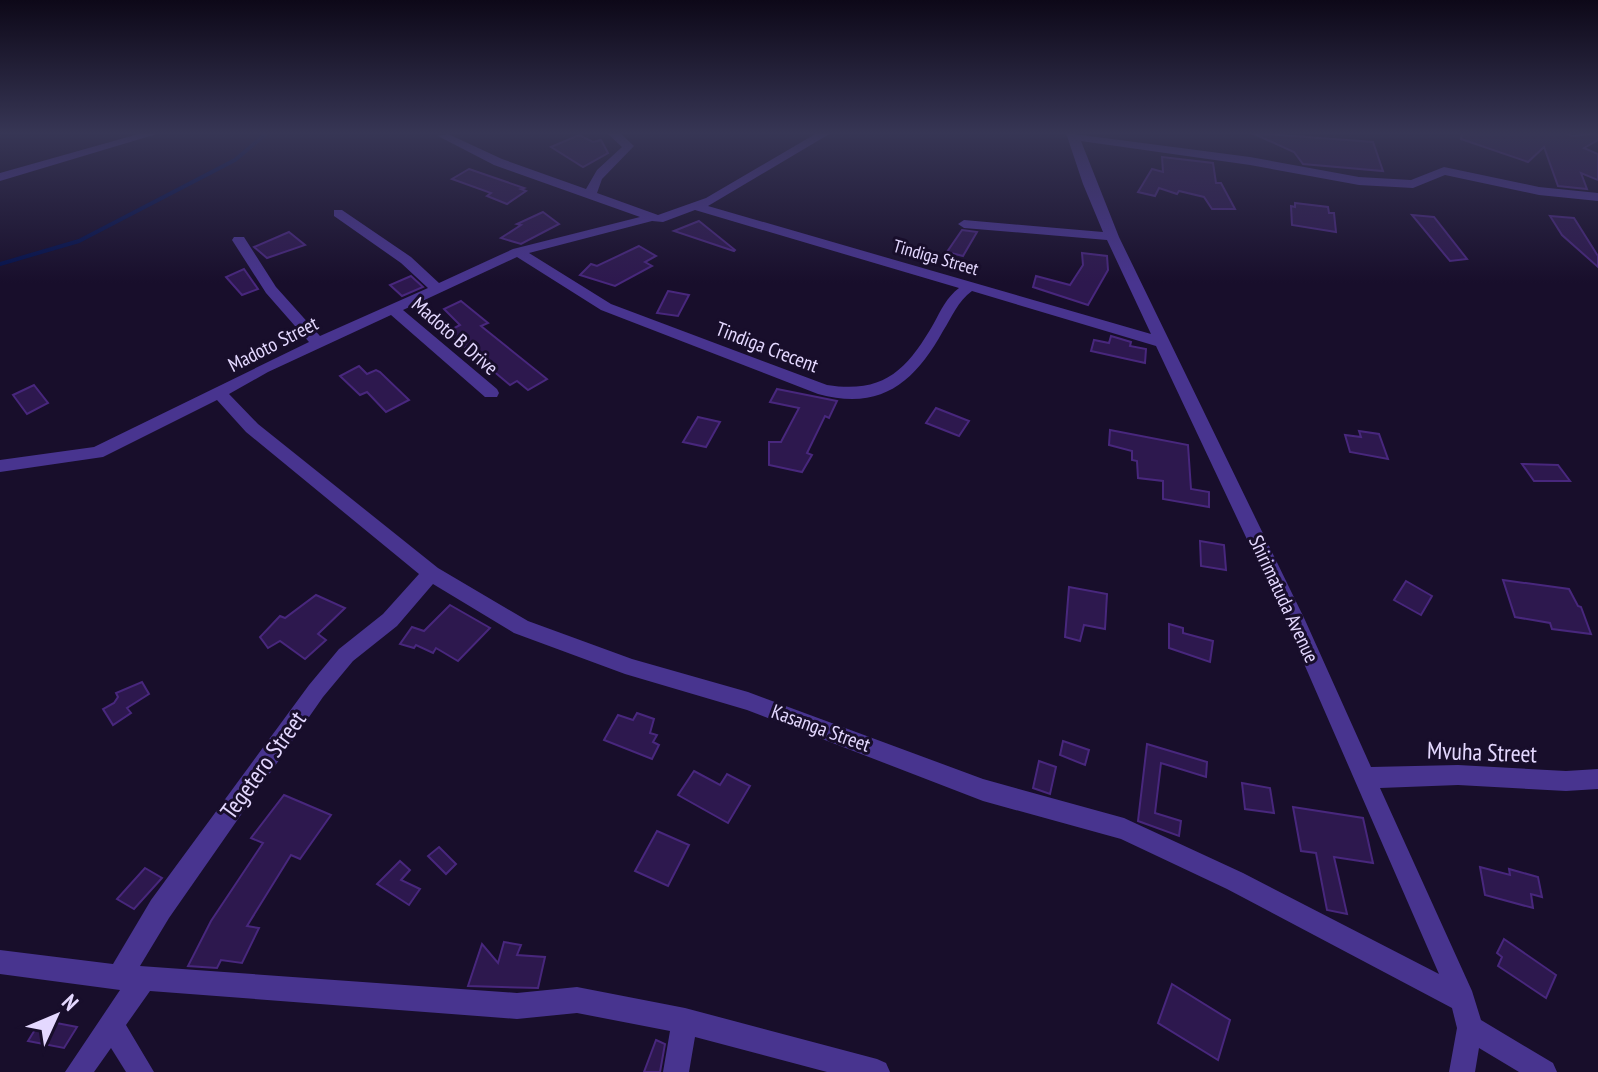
<svg xmlns="http://www.w3.org/2000/svg" width="1598" height="1072" viewBox="0 0 1598 1072" font-family="'PT Sans Narrow',sans-serif">
  <rect width="100%" height="100%" fill="#180e2b"/>
  <g fill="none" stroke-linecap="round" stroke-linejoin="round">
    <path stroke="#05124d" stroke-width="4" d="M0,264L79,241L235,160L267,133"/>
  </g>
  <g fill="#2d184e" stroke="#48277d" stroke-width="2">
    <path d="M1252,133L1373,142L1383,171L1303,164L1294,152Z"/>
    <path d="M1462,133H1565L1573,136L1598,133V140L1584,148L1598,154V180L1581,173L1587,189L1558,186L1544,147L1528,162L1461,139Z"/>
    <path d="M579,135L593,142L601,140L608,153L583,167L551,147Z"/>
    <path d="M1162,157L1213,163L1216,183H1221L1235,209H1212L1204,197L1179,191L1177,194L1159,188L1155,196L1138,192L1152,169L1163,172Z"/>
    <path d="M469,169L524,188L521,189L526,191L507,204L487,196L491,193L452,179Z"/>
    <path d="M1295,203L1328,207L1329,213H1334L1336,232L1292,225L1291,206L1295,207Z"/>
    <path d="M543,212L559,224L521,244L501,238L521,225L517,224Z"/>
    <path d="M1412,215L1434,217L1467,259L1450,261Z"/>
    <path d="M1550,216L1574,218L1598,256V267L1562,235Z"/>
    <path d="M699,221L735,250L734,251L674,231Z"/>
    <path d="M962,230L977,232L963,256L947,252Z"/>
    <path d="M289,232L305,245L267,258L254,247Z"/>
    <path d="M639,246L656,256L645,262L652,266L615,286L580,275L591,264L597,266Z"/>
    <path d="M1082,253L1107,256L1108,270L1088,305L1033,287L1036,276L1070,285L1083,265Z"/>
    <path d="M244,269L258,289L242,295L226,277Z"/>
    <path d="M411,276L423,287L402,296L390,285Z"/>
    <path d="M668,291L689,295L678,316L657,313Z"/>
    <path d="M461,301L488,323L481,326L547,379L528,390L517,381L510,385L447,332L460,325L444,309Z"/>
    <path d="M1111,336L1131,342L1130,346L1146,349L1145,363L1091,351L1094,340L1109,343Z"/>
    <path d="M359,366L367,374L376,370L380,372L409,400L386,412L367,392L360,395L340,376Z"/>
    <path d="M34,385L48,403L27,414L13,395Z"/>
    <path d="M777,389L837,401L829,418L825,416L807,453L812,455L802,472L769,465V442H781L799,408L770,402Z"/>
    <path d="M936,408L969,421L959,436L926,423Z"/>
    <path d="M698,417L720,422L706,447L683,442Z"/>
    <path d="M1110,430L1188,445L1191,489L1209,492V507L1163,499V481L1138,478L1137,461L1132,460V451L1109,445Z"/>
    <path d="M1359,431L1379,434L1388,459L1350,452L1345,435L1361,437Z"/>
    <path d="M1522,464L1558,465L1570,481H1534Z"/>
    <path d="M1200,541L1224,545L1226,570L1201,566Z"/>
    <path d="M1503,580L1569,589L1578,606L1581,607L1591,634L1552,629L1550,623L1515,617Z"/>
    <path d="M1406,581L1432,596L1421,615L1394,600Z"/>
    <path d="M1069,587L1107,594L1105,629L1084,625L1080,641L1065,637Z"/>
    <path d="M316,595L345,608L318,634L326,640L305,659L280,641L268,648L260,637L280,616L285,618Z"/>
    <path d="M450,605L490,628L458,661L436,648L433,653L416,645L414,648L400,644L412,627L424,631Z"/>
    <path d="M1169,624L1183,628V633L1213,641L1210,662L1169,648Z"/>
    <path d="M142,682L149,694L127,708L131,713L113,725L103,709L114,703L118,697L116,693Z"/>
    <path d="M637,713L654,719L650,733L657,735L653,742L659,745L652,759L604,740L618,715L633,720Z"/>
    <path d="M1063,741L1089,750L1085,765L1060,755Z"/>
    <path d="M1147,744L1207,762L1206,777L1161,763L1155,813L1181,821L1179,836L1138,821Z"/>
    <path d="M1039,761L1056,767L1050,794L1033,788Z"/>
    <path d="M694,771L720,785L727,774L750,786L728,823L678,795Z"/>
    <path d="M1242,783L1270,788L1274,813L1245,809Z"/>
    <path d="M284,795L331,815L300,859L291,855L247,926L259,928L242,963L221,960L217,968L188,966L211,921L263,843L251,838Z"/>
    <path d="M1293,807L1363,818L1373,863L1334,857L1347,914L1327,910L1316,853L1301,851Z"/>
    <path d="M657,831L689,845L668,886L635,871Z"/>
    <path d="M439,847L456,864L446,874L428,856Z"/>
    <path d="M400,861L410,870L401,880L420,889L409,905L377,884Z"/>
    <path d="M1480,867L1510,875L1509,869L1538,877L1542,897L1531,894L1533,908L1485,895Z"/>
    <path d="M145,868L162,878L134,909L117,899Z"/>
    <path d="M1504,939L1556,975L1546,998L1498,966L1502,957L1497,953Z"/>
    <path d="M504,942L521,945L517,955L545,957L538,988L468,986L482,944L498,963Z"/>
    <path d="M1172,984L1230,1020L1218,1060L1158,1023Z"/>
    <path d="M41,1020L77,1027L64,1048L28,1041Z"/>
    <path d="M656,1040L665,1044L660,1072H644Z"/>
  </g>
  <g fill="none" stroke-linecap="round" stroke-linejoin="round">
    <g fill="#48348f" fill-rule="evenodd">
      <path d="M142,133H160L0,181V173Z"/>
      <path d="M607,133H620L634,146L602,179L597,193L658,215L706,198L817,133H831L708,206L1151,334L1107,240L964,228L958,224L964,220L1103,232L1083,184L1066,133L1250,157L1359,177L1411,180L1444,167L1539,187L1598,193V201L1539,195L1445,175L1413,188L1359,185L1250,165L1081,141L1119,237L1305,620L1371,767L1458,765L1566,771L1598,769V789L1566,791L1458,785L1380,788L1472,991L1481,1020L1553,1063L1557,1072H1519L1479,1048L1475,1072H1449L1457,1028L1452,1008L1227,889L1121,839L983,801L747,710L625,674L514,633L433,584L397,626L353,661L323,697L169,918L140,966L517,993L577,987L685,1008L877,1059L886,1063L890,1072H827L695,1037L689,1072H663L670,1031L577,1013L517,1019L150,991L126,1025L154,1072H126L111,1048L94,1072H65L120,990L0,974V950L113,964L151,900L309,685L339,649L383,614L419,574L246,432L217,400L103,457L0,472V460L94,447L309,342L266,293L232,240L234,237H244L276,287L320,336L428,288L401,263L334,216V210H342L411,257L439,283L513,249L640,217L494,165L438,136L448,134L502,159L586,189L597,170L622,147ZM695,210L959,288C947,297 941,310 934,323C907,370 884,394 827,385L611,304L529,253L652,221L663,222ZM517,257L601,310L818,394C881,411 914,383 943,331C952,317 958,301 972,291L1156,346L1285,620L1439,974L1243,873L1124,818L983,779L748,692L632,659L528,621L438,568L258,424L229,394L268,372L391,315L485,397H497L499,393L497,389L403,310Z"/>
    </g>
  </g>
  <linearGradient id="sky" x2="0" y2="1"><stop stop-color="#0d0818"/><stop offset="0.47" stop-color="#373655"/><stop offset="1" stop-color="#373655" stop-opacity="0"/></linearGradient>
  <rect width="1598" height="283" fill="url(#sky)"/>
  <g text-anchor="middle" dominant-baseline="central" stroke-width="6" stroke-linejoin="round" paint-order="stroke">
    <g font-size="18" fill="#e4d8ff" stroke="#180e2b">
      <text transform="translate(936 257) rotate(16)">Tindiga Street</text>
    </g>
    <g font-size="20" fill="#e4d8ff" stroke="#180e2b">
      <text transform="translate(455 336) rotate(41)">Madoto B Drive</text>
      <text transform="translate(273 344) rotate(-27)">Madoto Street</text>
      <text transform="translate(767 347) rotate(21)">Tindiga Crecent</text>
      <text transform="translate(1284 599) rotate(65)">Shirimatuda Avenue</text>
      <text transform="translate(821 728) rotate(20)">Kasanga Street</text>
    </g>
    <g font-size="24" fill="#e4d8ff" stroke="#180e2b">
      <text transform="translate(1482 752) rotate(2)">Mvuha Street</text>
      <text transform="translate(263 765) rotate(-54)">Tegetero Street</text>
    </g>
  </g>
  <g transform="translate(56 1016) rotate(46)" stroke="#180e2b" stroke-width="6" paint-order="stroke">
  <path d="M0-6L14 30L0 20L-14 30Z" fill="#e4d8ff"/>
  <text y="-12" font-size="22" font-weight="bold" text-anchor="middle" fill="#e4d8ff">N</text>
  </g>
</svg>
